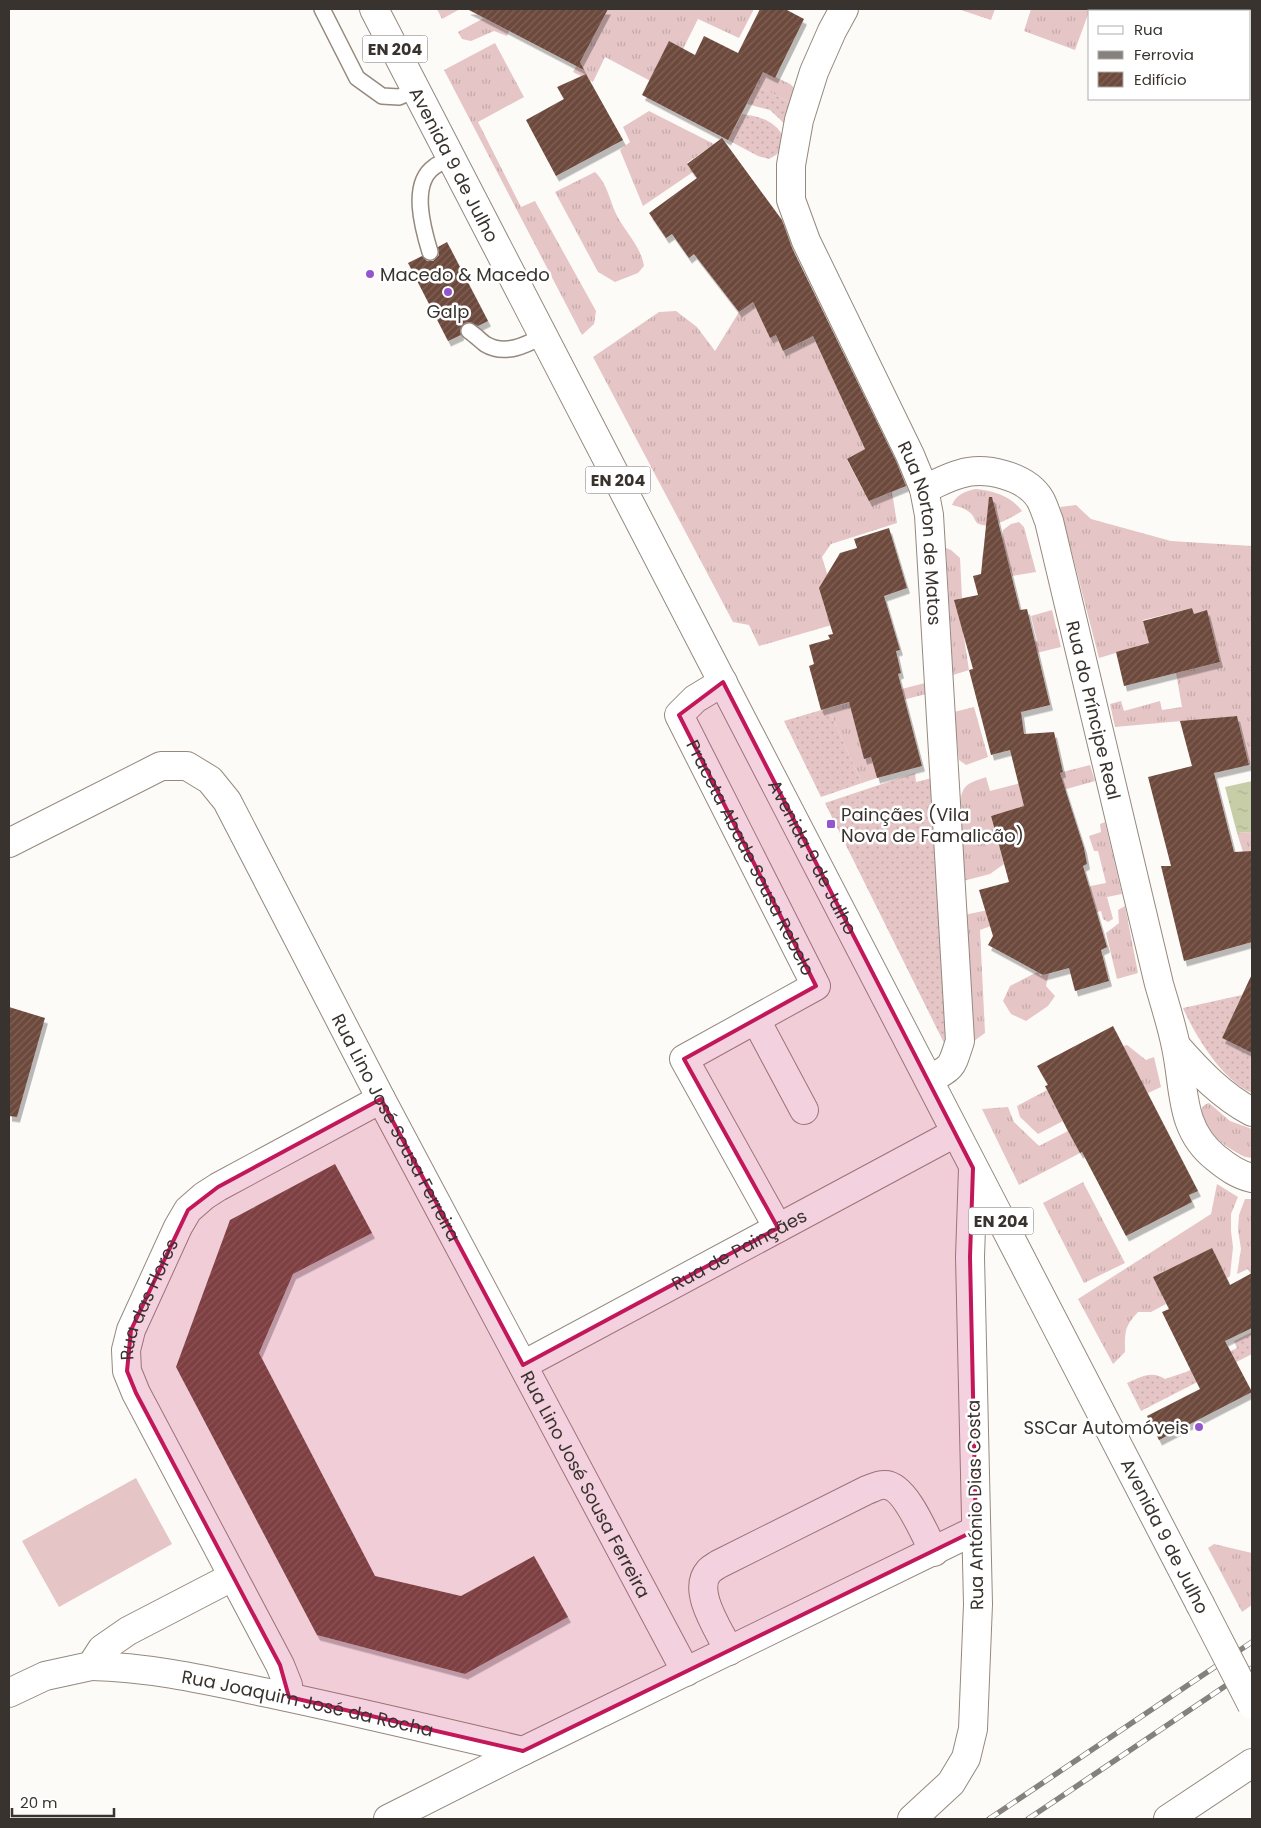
<svg xmlns="http://www.w3.org/2000/svg" width="1261" height="1828" viewBox="0 0 1261 1828" font-family="Poppins,sans-serif">
  <defs>
    <pattern id="grass-tufts" width="24" height="20" patternUnits="userSpaceOnUse" patternTransform="scale(1.25)"><rect width="24" height="20" fill="#e5c5c5"/><path d="M3 7l-1-3M5 7V3M7 7l1-3M15 17l-1-3M17 17v-4M19 17l1-3" fill="none" stroke="#c5aaaa"/></pattern>
    <pattern id="garden-dots" width="8" height="8" patternUnits="userSpaceOnUse" patternTransform="scale(1.25)"><rect width="8" height="8" fill="#e5c5c5"/><path d="M2 2h.1M6 6h.1" fill="none" stroke="#c5aaaa" stroke-width="1.8" stroke-linecap="round"/></pattern>
    <pattern id="water-ripples" width="26" height="14" patternUnits="userSpaceOnUse" patternTransform="scale(1.25)"><rect width="26" height="14" fill="#c7cea7"/><path d="M2 4q2-2 4 0t4 0M15 11q2-2 4 0t4 0" fill="none" stroke="#acb190"/></pattern>
    <pattern id="building-hatch" width="6" height="6" patternUnits="userSpaceOnUse" patternTransform="scale(1.25)"><rect width="6" height="6" fill="#6d4a3c"/><path d="M-1 1l2-2M0 6l6-6M5 7l2-2" fill="none" stroke="#7e6256"/></pattern>
    <filter id="shadow"><feDropShadow dx="3" dy="5.5" stdDeviation="0" flood-color="#0004"/></filter>
  </defs>
  <rect width="100%" height="100%" fill="#fdfbf8"/>
  <g fill="url(#grass-tufts)">
    <path d="M437,9H460L442,19Z"/>
    <path d="M603,9H754L739,38L698,19L683,49L677,95L605,57L593,82L573,72L607,10Z"/>
    <path d="M958,9H995L991,20Z"/>
    <path d="M1031,9H1090L1075,50L1024,31Z"/>
    <path d="M1138,9H1179L1178,11H1137Z"/>
    <path d="M484,18L509,31L507,36L494,31L471,41L462,39L458,32Z"/>
    <path d="M495,43L524,97L478,122L521,207L535,201L596,311L594,324L582,335L444,70Z"/>
    <path d="M736,58L790,84C798,90 795,95 791,103L729,72Z"/>
    <path d="M649,111L714,144L687,163L693,172L643,206L620,150L630,142L623,127Z"/>
    <path d="M595,172C609,185 610,205 620,221C629,236 641,248 644,266L638,273L615,282L598,272L555,192Z"/>
    <path d="M753,302L770,338L776,335L783,351L813,336L865,449L847,460L864,492L874,484L879,497L892,492L897,523L831,544L822,557L842,622L759,646L749,625L733,622L593,357L659,312L676,311L697,327L715,351L739,312Z"/>
    <path d="M976,489C994,491 1011,496 1022,511C1012,517 989,531 977,523C975,521 974,518 973,516C968,509 960,507 952,505C956,495 965,491 976,489Z"/>
    <path d="M1076,505L1091,519L1171,541L1252,546V764L1249,765L1237,716L1115,727L1110,704L1121,701L1124,711L1160,701L1162,710L1182,707L1176,673L1220,662L1207,611L1194,614L1192,608L1143,620L1149,643L1099,658L1060,507Z"/>
    <path d="M1019,522L1024,527L1036,572L1012,576L1009,566L985,573L982,562L983,552L1001,553L1003,530L1011,524Z"/>
    <path d="M946,548L951,550L960,558L962,598L958,599L969,670L953,675Z"/>
    <path d="M1052,610L1061,647L980,667L977,657L1037,641L1031,616Z"/>
    <path d="M925,683L926,694L852,713L864,758L871,757L877,778L862,783L828,708Z"/>
    <path d="M974,707L988,757L966,765L959,760L954,712Z"/>
    <path d="M1090,765L1095,781L1045,795L1046,800L991,816L1004,864L990,874L963,881L961,798C963,783 973,782 986,777L990,791Z"/>
    <path d="M1105,822L1122,894L1107,897L1113,919L1108,922L1103,919L1101,911L1079,917L999,923L980,930L985,1033L970,1044L964,915L1065,894V891L1106,883L1098,851H1094L1089,836L1101,832L1100,824Z"/>
    <path d="M1252,832V851L1243,852L1237,833Z"/>
    <path d="M1125,906L1138,973L1117,979L1106,933L1119,923L1118,910Z"/>
    <path d="M1039,971L1040,976L1049,973L1046,986L1055,996L1048,1006L1026,1021L1011,1014L1003,1001L1010,986Z"/>
    <path d="M1127,1045L1146,1060L1154,1057L1161,1087L1148,1093L1144,1087L1140,1089L1141,1080L1123,1046Z"/>
    <path d="M1047,1090L1063,1121L1038,1134L1020,1117L1017,1106Z"/>
    <path d="M1209,1103L1230,1121L1252,1129V1158C1248,1157 1244,1157 1241,1155C1232,1150 1219,1142 1212,1134C1205,1126 1193,1107 1209,1103Z"/>
    <path d="M1008,1107L1014,1122L1039,1146L1068,1131L1080,1153L1019,1185L982,1109Z"/>
    <path d="M1083,1182L1125,1263L1084,1283L1043,1203Z"/>
    <path d="M1217,1184L1238,1197L1231,1214V1231L1233,1247L1230,1276L1227,1278L1212,1249L1154,1277L1166,1304L1151,1312H1138C1124,1327 1125,1332 1125,1352L1113,1364L1078,1299L1211,1214Z"/>
    <path d="M1245,1199H1252V1277L1248,1269L1237,1274L1241,1249L1238,1230L1239,1215Z"/>
    <path d="M1214,1544L1252,1553V1605L1242,1612L1208,1548Z"/>
  </g>
  <g fill="url(#garden-dots)">
    <path d="M729,72L791,103L784,119L788,127L770,110L747,104L751,95L724,80Z"/>
    <path d="M670,109L732,133L742,114C762,117 778,121 786,143L776,155L769,159L758,156Z"/>
    <path d="M828,708L862,783L821,797L784,721Z"/>
    <path d="M915,773L916,782L932,778L948,1043L945,1045L825,803Z"/>
    <path d="M1242,995L1222,1038L1252,1053V1093C1222,1080 1196,1037 1183,1008Z"/>
    <path d="M1252,1332V1354L1141,1411L1127,1383C1141,1377 1151,1370 1165,1379L1186,1372L1237,1348L1234,1341Z"/>
  </g>
  <path fill="#e5c5c5" d="M136,1478L172,1544L59,1607L22,1541Z"/>
  <path fill="url(#water-ripples)" d="M1252,781V832L1237,833L1225,787Z"/>
  <g fill="url(#building-hatch)" filter="url(#shadow)">
    <path d="M467,9H608L580,62L584,70Z"/>
    <path d="M760,9H785L804,19L775,78L763,72L728,140L642,95L669,41L695,55L704,36L738,53Z"/>
    <path d="M586,74L623,140L556,176L526,120L564,99L557,87Z"/>
    <path d="M722,138L782,220L792,248L896,461L906,486L869,501L847,459L865,449L813,336L783,351L776,335L770,338L753,302L739,312L694,254L689,258L672,234L666,238L649,213L697,178L687,164Z"/>
    <path d="M447,242L488,321L478,326L470,322L465,323L460,330L461,335L448,341L408,263L422,256L427,261H433L439,255L438,247Z"/>
    <path d="M989,497H992L1020,610L1027,609L1050,705L1021,712L1024,734L1054,732L1063,772L1060,773L1084,848L1087,864L1083,866L1107,947L1101,950L1109,981L1075,991L1069,968L1043,975L988,945L993,936L979,890L1009,882L991,816L1024,806L1010,750L991,755L969,670L973,669L954,600L978,595L973,576L981,574Z"/>
    <path d="M889,528L907,588L884,596L900,650L896,651L901,673L898,674L922,766L877,778L871,757L864,759L849,702L821,710L809,666L814,664L809,645L830,639L828,635L833,634L819,588L840,553L857,548L854,539Z"/>
    <path d="M1192,608L1194,614L1207,610L1220,662L1124,686L1116,652L1149,643L1143,621Z"/>
    <path d="M1237,716L1249,765L1214,773L1234,852L1252,851V942L1184,961L1161,866H1171L1148,777L1192,766L1180,721Z"/>
    <path d="M1252,974V1053L1222,1038Z"/>
    <path d="M9,1007L45,1018L17,1117L9,1116Z"/>
    <path d="M1113,1026L1198,1191L1189,1195L1192,1202L1126,1236L1082,1152L1080,1153L1068,1131L1045,1086L1048,1085L1037,1066Z"/>
    <path d="M335,1164L372,1233L293,1274L259,1353L375,1576L461,1596L534,1556L568,1617L465,1674L317,1635L176,1367L230,1220Z"/>
    <path d="M1212,1248L1230,1285L1252,1273V1328L1225,1341L1252,1392L1159,1440L1147,1416L1200,1389L1162,1312L1169,1309L1153,1277Z"/>
  </g>
  <g fill="none" stroke-linecap="round" stroke-linejoin="round">
    <defs>
      <g id="service">
        <path d="M322,9L357,78L382,96L399,97L415,90"/>
        <path d="M430,252C423,229 410,184 434,167C439,163 445,161 451,158"/>
        <path d="M469,331C475,335 480,340 485,344C505,356 526,345 543,336"/>
      </g>
      <g id="minor">
        <path id="s1" d="M844,9L832,31L814,72L799,120L791,165V200L806,241L910,455L924,489L929,515L960,1041C951,1068 954,1066 929,1080"/>
        <path id="s2" d="M924,489C936,484 948,477 960,474C985,466 1026,476 1040,499C1044,506 1046,514 1049,521L1159,984C1165,1005 1172,1026 1176,1047C1185,1088 1179,1129 1216,1158C1227,1167 1238,1175 1252,1178"/>
        <path id="s3" d="M723,682L695,699L679,715L816,986L684,1059L778,1228"/>
        <path id="s4" d="M9,843L161,766H187L210,780L227,801L381,1099L686,1672"/>
        <path d="M756,1020L804,1110"/>
        <path d="M1177,1047C1199,1072 1222,1096 1252,1112"/>
        <path id="s5" d="M523,1365L955,1133"/>
        <path d="M729,1651C720,1631 691,1591 709,1571C712,1568 716,1566 719,1564L867,1490C873,1488 879,1484 886,1485C906,1487 925,1535 934,1552"/>
        <path id="s6" d="M91,1666C149,1667 206,1680 263,1692C350,1710 437,1731 523,1751"/>
        <path d="M9,1693L45,1676L91,1666L102,1649L128,1631L232,1577"/>
        <path id="s7" d="M289,1697L288,1685L280,1665L136,1393L127,1371L126,1350L131,1330L178,1227L188,1210L204,1196L218,1187L381,1099"/>
        <path d="M388,1819L523,1751L976,1530"/>
        <path d="M912,1819L951,1783L966,1758L973,1729L978,1604L970,1257L973,1168"/>
      </g>
      <path id="tertiary" d="M1168,1819L1252,1763"/>
      <g id="primary">
        <path id="s8" d="M374,9L1200,1604"/>
      </g>
    </defs>
    <use href="#service" stroke="#95897e" stroke-width="18"/>
    <use href="#minor" stroke="#95897e" stroke-width="30"/>
    <use href="#tertiary" stroke="#95897e" stroke-width="30"/>
    <use href="#primary" stroke="#95897e" stroke-width="30"/>
    <use href="#service" stroke="#fff" stroke-width="15"/>
    <use href="#minor" stroke="#fff" stroke-width="28"/>
    <use href="#tertiary" stroke="#fff" stroke-width="28"/>
    <use href="#primary" stroke="#fff" stroke-width="28"/>
    <defs>
      <g id="rail">
        <path d="M989,1819L1252,1642"/>
        <path d="M1028,1819L1252,1668"/>
      </g>
    </defs>
    <use href="#rail" stroke="#85817d" stroke-width="5.5"/>
    <use href="#rail" stroke="#fff" stroke-width="4" stroke-dasharray="11" stroke-linecap="butt"/>
    <defs>
      <path id="primary-bridge" d="M1200,1604L1252,1705"/>
    </defs>
    <use href="#primary-bridge" stroke="#95897e" stroke-width="30" stroke-linecap="butt"/>
    <use href="#primary-bridge" stroke="#fff" stroke-width="28"/>
  </g>
  <path fill="#c2185b" fill-opacity="0.2" stroke="#c2185b" stroke-width="4" stroke-linejoin="round" d="M723,682L973,1168L970,1257L976,1530L523,1751L289,1697L280,1665L136,1393L127,1371L131,1330L188,1210L218,1187L381,1099L523,1365L778,1228L684,1059L816,986L679,715Z"/>
  <g fill="#9356cd" stroke="#fff" stroke-width="2">
    <circle cx="370" cy="274" r="5"/>
    <circle cx="448" cy="292" r="5"/>
    <rect x="826" y="819" width="10" height="10" rx="2.5"/>
    <circle cx="1199" cy="1427" r="5"/>
  </g>
  <g text-anchor="middle" dominant-baseline="central" stroke-width="5" stroke-linejoin="round" paint-order="stroke">
    <g fill="#fff" stroke="#74706d" stroke-width="1">
      <rect x="362.5" y="35.5" width="65" height="27" rx="4"/>
      <rect x="585.5" y="466.5" width="65" height="27" rx="4"/>
      <rect x="968.5" y="1207.5" width="65" height="27" rx="4"/>
    </g>
    <g font-size="16" font-weight="bold" fill="#38332e">
      <text x="395" y="49">EN 204</text>
      <text x="618" y="480">EN 204</text>
      <text x="1001" y="1221">EN 204</text>
    </g>
    <g font-size="18" fill="#38332e" stroke="#fff">
      <text stroke="none"><textPath href="#s8" startOffset="175">Avenida 9 de Julho</textPath></text>
      <text stroke="none"><textPath href="#s1" startOffset="562">Rua Norton de Matos</textPath></text>
      <text stroke="none"><textPath href="#s2" startOffset="346">Rua do Príncipe Real</textPath></text>
      <text stroke="none"><textPath href="#s3" startOffset="215">Praceta Abade Sousa Rebelo</textPath></text>
      <text stroke="none"><textPath href="#s8" startOffset="955">Avenida 9 de Julho</textPath></text>
      <text stroke="none"><textPath href="#s4" startOffset="618">Rua Lino José Sousa Ferreira</textPath></text>
      <text stroke="none"><textPath href="#s5" startOffset="245">Rua de Painçães</textPath></text>
      <text stroke="none"><textPath href="#s7" startOffset="441">Rua das Flores</textPath></text>
      <text stroke="none"><textPath href="#s4" startOffset="1022">Rua Lino José Sousa Ferreira</textPath></text>
      <text transform="translate(975 1505) rotate(-91)">Rua António Dias Costa</text>
      <text transform="translate(1165 1536) rotate(63)">Avenida 9 de Julho</text>
      <text stroke="none"><textPath href="#s6" startOffset="220">Rua Joaquim José da Rocha</textPath></text>
    </g>
    <g font-size="18" fill="#38332e" stroke="#fff" text-anchor="start">
      <text x="380" y="274">Macedo &amp; Macedo</text>
      <text x="448" y="311" text-anchor="middle">Galp</text>
      <text x="841" y="814">Painçães (Vila<tspan x="841" dy="21">Nova de Famalicão)</tspan></text>
      <text x="1189" y="1427" text-anchor="end">SSCar Automóveis</text>
    </g>
  </g>
  <rect width="1261" height="1828" fill="none" stroke="#38332e" stroke-width="20"/>
  <rect x="1088" y="10" width="162" height="90" fill="#ffffff" stroke="#afadab"/>
  <rect x="1098" y="26" width="25" height="8" fill="#ffffff" stroke="#afadab"/>
  <text x="1134" y="35" font-size="15" fill="#38332e">Rua</text>
  <rect x="1098" y="51" width="25" height="8" fill="#85817d" stroke="#afadab"/>
  <text x="1134" y="60" font-size="15" fill="#38332e">Ferrovia</text>
  <rect x="1098" y="72" width="25" height="15" fill="url(#building-hatch)" stroke="#afadab"/>
  <text x="1134" y="85" font-size="15" fill="#38332e">Edifício</text>
  <path d="M12 1808v8h102v-8" fill="none" stroke="#38332e" stroke-width="2.5"/>
  <text x="20" y="1808" font-size="15" fill="#38332e" stroke="#ffffff" stroke-width="4" paint-order="stroke">20 m</text>
</svg>
